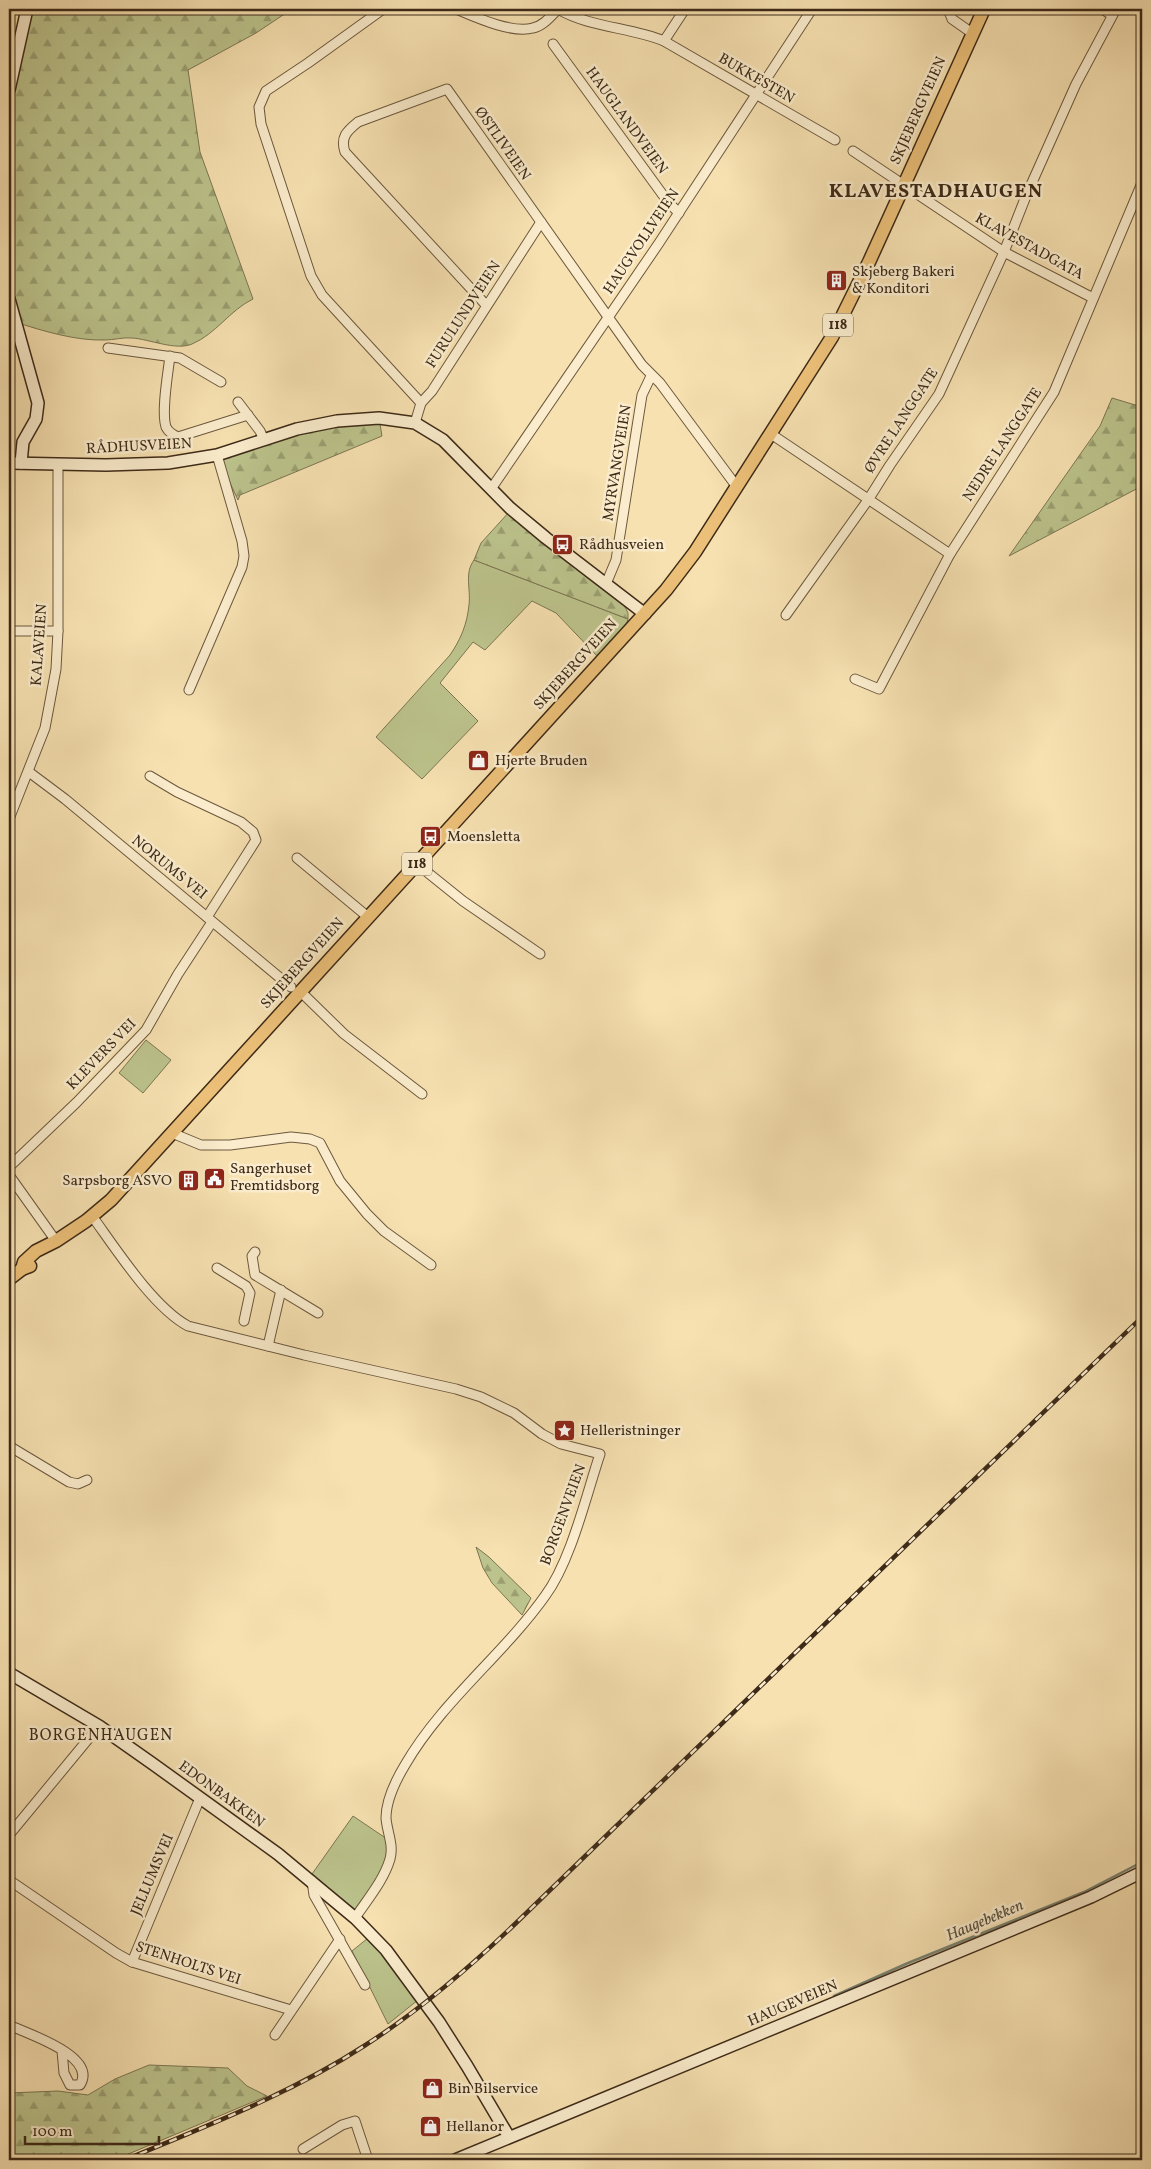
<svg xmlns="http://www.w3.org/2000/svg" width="1151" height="2169" viewBox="0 0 1151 2169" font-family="Vollkorn,serif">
  <defs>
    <pattern id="forest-firs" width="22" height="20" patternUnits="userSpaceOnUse" patternTransform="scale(1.25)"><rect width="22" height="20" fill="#bcc38c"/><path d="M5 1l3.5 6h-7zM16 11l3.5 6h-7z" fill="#9a9f71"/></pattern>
  </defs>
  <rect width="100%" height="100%" fill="#f7e1b1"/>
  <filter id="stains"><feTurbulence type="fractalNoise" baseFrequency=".004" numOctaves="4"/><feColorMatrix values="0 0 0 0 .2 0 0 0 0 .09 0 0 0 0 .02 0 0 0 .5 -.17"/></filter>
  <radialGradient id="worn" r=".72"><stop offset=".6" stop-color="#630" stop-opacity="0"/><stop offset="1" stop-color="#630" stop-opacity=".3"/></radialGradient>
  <g fill="#bcc38c" stroke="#7c7652">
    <path d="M474,560L628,619L626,625L598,657L556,613L532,601L485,650L473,642L440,683L478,721L422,779L376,737L450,655C461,639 467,624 469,605C471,588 464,574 474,560Z"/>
    <path d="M146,1040L171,1060L143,1093L119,1073Z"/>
    <path d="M353,1816L390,1841L391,1857L358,1913L312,1874Z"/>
    <path d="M368,1938L389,1962L418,2000L388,2024L352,1951Z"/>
  </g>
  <g fill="url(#forest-firs)" stroke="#7c7652">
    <path d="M27,9H292L256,33L188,70L200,152L253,299C230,310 216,334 192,344C176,351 149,339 132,338C123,337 114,340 105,340C76,341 43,331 15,322L9,299V90Z"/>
    <path d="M1112,398L1142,407V486L1009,556L1100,426Z"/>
    <path d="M379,418L382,436L240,495L238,500L217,455L298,429Z"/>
    <path d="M510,511L629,601L625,607L628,613V619L474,560L481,543Z"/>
    <path d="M476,1547L489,1557L531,1598L522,1615L492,1583L483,1568Z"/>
    <path d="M149,2065L228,2068L247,2086L267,2096L114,2160H9V2093L58,2091L88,2095L115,2079Z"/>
  </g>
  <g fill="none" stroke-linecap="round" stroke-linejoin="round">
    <path stroke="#778273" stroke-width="2.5" d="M834,1996L908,1963L1084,1892L1142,1862"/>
    <defs>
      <g id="street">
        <path d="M383,9L308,63L266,91L259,107L261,124L311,276L322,295L421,403"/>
        <path d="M456,9C475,17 512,34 533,28C543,26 550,17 558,9"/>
        <path d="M558,9C591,28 630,27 664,41L835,140"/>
        <path d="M948,9L952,19L972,33"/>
        <path d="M1102,9L1112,15"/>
        <path d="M664,41L685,9"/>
        <path d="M553,44L668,202L679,213"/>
        <path d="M853,151L1004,252L1093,298"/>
        <path d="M486,305L345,152C340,137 347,131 358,122L447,89L642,365L660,383L737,487"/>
        <path d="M108,348L180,358L221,382"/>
        <path d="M170,356C168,373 161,412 166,427C168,431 173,435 178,437L248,415"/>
        <path d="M238,402L260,431L264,440"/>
        <path d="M415,423L421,403L432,391L541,222"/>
        <path d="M771,434L950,554"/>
        <path d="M491,489L659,243L812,9"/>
        <path d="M606,584L616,560L642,395L651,376"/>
        <path d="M786,615L868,500L890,465L939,394L1004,252L1026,196L1076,84L1116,9"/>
        <path d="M9,631H58"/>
        <path d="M855,679L879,689L950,554L1054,392L1142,183"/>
        <path d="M189,690L242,567L244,556L242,541L217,455"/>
        <path d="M29,772L65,799L291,987"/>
        <path d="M150,776L177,792L241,822L253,832L256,840L207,917"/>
        <path d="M9,819L45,728L56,669L58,631V465"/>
        <path d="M297,858L368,917"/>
        <path d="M417,864L463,901L540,954"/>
        <path d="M301,992L344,1034L422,1094"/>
        <path d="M172,1133L201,1145H230L291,1137L310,1139L320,1143L340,1181L367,1214L384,1231L431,1265"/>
        <path d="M9,1167L77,1102L146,1030L178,974L212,922"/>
        <path d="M9,1175L56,1241"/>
        <path d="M92,1216C116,1249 153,1307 188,1326L304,1355L456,1389L481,1397L514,1413L542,1434L561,1444L600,1454C586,1496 571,1561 545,1596C503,1655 442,1701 405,1765C396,1780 386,1799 386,1818C387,1832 394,1845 390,1859C384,1880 367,1900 355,1918"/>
        <path d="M255,1252L252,1256L255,1275L318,1313"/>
        <path d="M217,1268L246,1286L250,1293L244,1321"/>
        <path d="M268,1346L281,1290"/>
        <path d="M9,1446L69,1482L78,1484L87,1480"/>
        <path d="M9,1835L99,1726"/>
        <path d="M9,1880L116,1953L132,1962L291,2010"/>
        <path d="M312,1881L314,1895L365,1985"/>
        <path d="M132,1962L200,1798"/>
        <path d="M9,2025C28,2034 98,2056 80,2085H70L64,2073L62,2051"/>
        <path d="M275,2035L340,1939"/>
        <path d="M303,2149L342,2125L355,2121L368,2160"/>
      </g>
      <g id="secondary">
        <path d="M9,90L27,9"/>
        <path d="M9,299L38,403L36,419L23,442L21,463"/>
        <path d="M9,463L106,465L168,463L217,455L297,429L337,421L379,418L415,423L443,440L510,508L546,538L645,614"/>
        <path d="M9,1673L99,1726L153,1764L278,1854L355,1918L386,1950L439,2022L467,2066L509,2137"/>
        <path d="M455,2160L1091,1897L1142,1872"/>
      </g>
      <g id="primary">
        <path d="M22,1269L24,1262L36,1251L56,1241L86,1221L111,1200L666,590L695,552L832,337L869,262L984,9"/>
        <path d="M9,1279L22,1269L30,1266"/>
      </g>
    </defs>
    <use href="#street" stroke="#6c583e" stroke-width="11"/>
    <use href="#secondary" stroke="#3d2a18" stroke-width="14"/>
    <use href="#primary" stroke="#3d2a18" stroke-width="15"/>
    <use href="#street" stroke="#faeccc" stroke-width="9"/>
    <use href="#secondary" stroke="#faeccc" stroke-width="11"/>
    <use href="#primary" stroke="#ecc078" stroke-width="12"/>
    <defs>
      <path id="rail" d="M125,2160C206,2126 290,2094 364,2046C419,2011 468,1969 515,1924L1142,1317"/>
    </defs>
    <use href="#rail" stroke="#3d2a18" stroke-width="4.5"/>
    <use href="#rail" stroke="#faeccc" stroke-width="2.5" stroke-dasharray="8" stroke-linecap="butt"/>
  </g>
  <defs>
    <symbol id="building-square" viewBox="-11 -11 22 22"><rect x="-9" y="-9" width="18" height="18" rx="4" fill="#8f2418" stroke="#faeccc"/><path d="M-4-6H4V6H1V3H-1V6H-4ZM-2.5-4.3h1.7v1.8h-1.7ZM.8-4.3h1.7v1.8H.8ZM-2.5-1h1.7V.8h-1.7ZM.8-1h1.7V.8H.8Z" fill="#fff"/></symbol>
    <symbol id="bus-square" viewBox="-11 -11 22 22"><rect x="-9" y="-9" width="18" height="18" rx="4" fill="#8f2418" stroke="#faeccc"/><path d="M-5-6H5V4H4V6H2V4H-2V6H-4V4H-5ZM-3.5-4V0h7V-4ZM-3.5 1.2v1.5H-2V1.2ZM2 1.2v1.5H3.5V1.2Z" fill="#fff"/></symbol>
    <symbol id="shop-square" viewBox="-11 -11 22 22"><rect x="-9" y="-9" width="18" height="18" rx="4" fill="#8f2418" stroke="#faeccc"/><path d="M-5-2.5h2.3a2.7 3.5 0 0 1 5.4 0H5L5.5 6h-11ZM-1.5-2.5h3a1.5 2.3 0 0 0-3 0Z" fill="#fff"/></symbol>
    <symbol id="civic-square" viewBox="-11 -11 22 22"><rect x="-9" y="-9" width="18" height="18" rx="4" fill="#8f2418" stroke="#faeccc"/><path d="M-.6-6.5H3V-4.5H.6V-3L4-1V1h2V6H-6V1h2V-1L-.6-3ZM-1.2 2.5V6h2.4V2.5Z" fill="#fff"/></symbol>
    <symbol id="sight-square" viewBox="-11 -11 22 22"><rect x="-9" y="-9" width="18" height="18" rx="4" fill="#8f2418" stroke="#faeccc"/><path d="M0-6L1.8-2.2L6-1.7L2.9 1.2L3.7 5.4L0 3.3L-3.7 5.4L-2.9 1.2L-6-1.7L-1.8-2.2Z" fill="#fff"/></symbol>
  </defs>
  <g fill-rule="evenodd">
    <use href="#building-square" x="824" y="268" width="25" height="25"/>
    <use href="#bus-square" x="550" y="532" width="25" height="25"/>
    <use href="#shop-square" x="466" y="748" width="25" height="25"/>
    <use href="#bus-square" x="418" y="824" width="25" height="25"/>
    <use href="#civic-square" x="202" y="1166" width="25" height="25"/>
    <use href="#building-square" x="176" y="1168" width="25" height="25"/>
    <use href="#sight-square" x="552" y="1418" width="25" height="25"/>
    <use href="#shop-square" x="420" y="2076" width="25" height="25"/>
    <use href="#shop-square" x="418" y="2114" width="25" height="25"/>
  </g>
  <g text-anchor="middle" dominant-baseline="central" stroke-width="5" stroke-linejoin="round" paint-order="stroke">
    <g fill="#faeccc" stroke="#76644e" stroke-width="1">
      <rect x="823" y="313.5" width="30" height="23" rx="4"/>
      <rect x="402" y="852.5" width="30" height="23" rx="4"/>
    </g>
    <g font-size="14" font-weight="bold" fill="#3d2a18">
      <text x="838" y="325">118</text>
      <text x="417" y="864">118</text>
    </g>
    <g font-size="15" fill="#3d2a18" stroke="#faeccc">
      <text transform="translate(756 79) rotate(30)">BUKKESTEN</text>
      <text transform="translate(919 111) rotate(-66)">SKJEBERGVEIEN</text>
      <text transform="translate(626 121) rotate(54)">HAUGLANDVEIEN</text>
      <text transform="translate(502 144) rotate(55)">ØSTLIVEIEN</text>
      <text transform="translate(642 242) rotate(-56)">HAUGVOLLVEIEN</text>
      <text transform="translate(1029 247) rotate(29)">KLAVESTADGATA</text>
      <text transform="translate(464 315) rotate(-57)">FURULUNDVEIEN</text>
      <text transform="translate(902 421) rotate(-57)">ØVRE LANGGATE</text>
      <text transform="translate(1003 445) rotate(-57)">NEDRE LANGGATE</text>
      <text transform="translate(139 447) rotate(-3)">RÅDHUSVEIEN</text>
      <text transform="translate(618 463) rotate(-81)">MYRVANGVEIEN</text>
      <text transform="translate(40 645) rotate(-86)">KALAVEIEN</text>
      <text transform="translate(576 665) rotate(-48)">SKJEBERGVEIEN</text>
      <text transform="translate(169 868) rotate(39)">NORUMS VEI</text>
      <text transform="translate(303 964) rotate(-48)">SKJEBERGVEIEN</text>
      <text transform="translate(102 1055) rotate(-46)">KLEVERS VEI</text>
      <text transform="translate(564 1515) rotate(-70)">BORGENVEIEN</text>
      <text transform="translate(221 1795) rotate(36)">EDONBAKKEN</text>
      <text transform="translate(153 1875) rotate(-67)">JELLUMSVEI</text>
      <text transform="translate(188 1964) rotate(18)">STENHOLTS VEI</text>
      <text transform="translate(793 2004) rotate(-23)">HAUGEVEIEN</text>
    </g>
    <g font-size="15" fill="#3d2a18" stroke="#faeccc" text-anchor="start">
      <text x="852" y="272">Skjeberg Bakeri<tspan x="852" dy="17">&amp; Konditori</tspan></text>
      <text x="579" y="545">Rådhusveien</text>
      <text x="495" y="761">Hjerte Bruden</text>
      <text x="447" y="837">Moensletta</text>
      <text x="230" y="1169">Sangerhuset<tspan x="230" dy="17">Fremtidsborg</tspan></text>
      <text x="172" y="1181" text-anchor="end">Sarpsborg ASVO</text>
      <text x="580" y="1431">Helleristninger</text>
      <text x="448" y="2089">Bin Bilservice</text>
      <text x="446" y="2127">Hellanor</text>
    </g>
    <g font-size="16" letter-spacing="1" fill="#3d2a18" stroke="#faeccc">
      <text x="101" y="1736">BORGENHAUGEN</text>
    </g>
    <g font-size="16" font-style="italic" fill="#554f3e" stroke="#faeccc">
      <text transform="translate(985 1921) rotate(-23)">Haugebekken</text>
    </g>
    <g font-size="20" font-weight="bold" letter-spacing="1" fill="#3d2a18" stroke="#faeccc">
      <text x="936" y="192">KLAVESTADHAUGEN</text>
    </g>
  </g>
  <rect width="1151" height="2169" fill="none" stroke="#f7e1b1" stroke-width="30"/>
  <rect x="10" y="10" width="1131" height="2149" fill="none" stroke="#3d2a18" stroke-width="2.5"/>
  <rect x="15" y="15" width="1121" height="2139" fill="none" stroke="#3d2a18"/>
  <path d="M25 2136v8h134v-8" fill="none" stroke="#3d2a18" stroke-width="2.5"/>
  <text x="32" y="2136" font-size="15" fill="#3d2a18" stroke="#faeccc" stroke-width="4" paint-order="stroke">100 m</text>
  <rect width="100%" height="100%" filter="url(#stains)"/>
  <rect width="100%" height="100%" fill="url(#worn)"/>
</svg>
